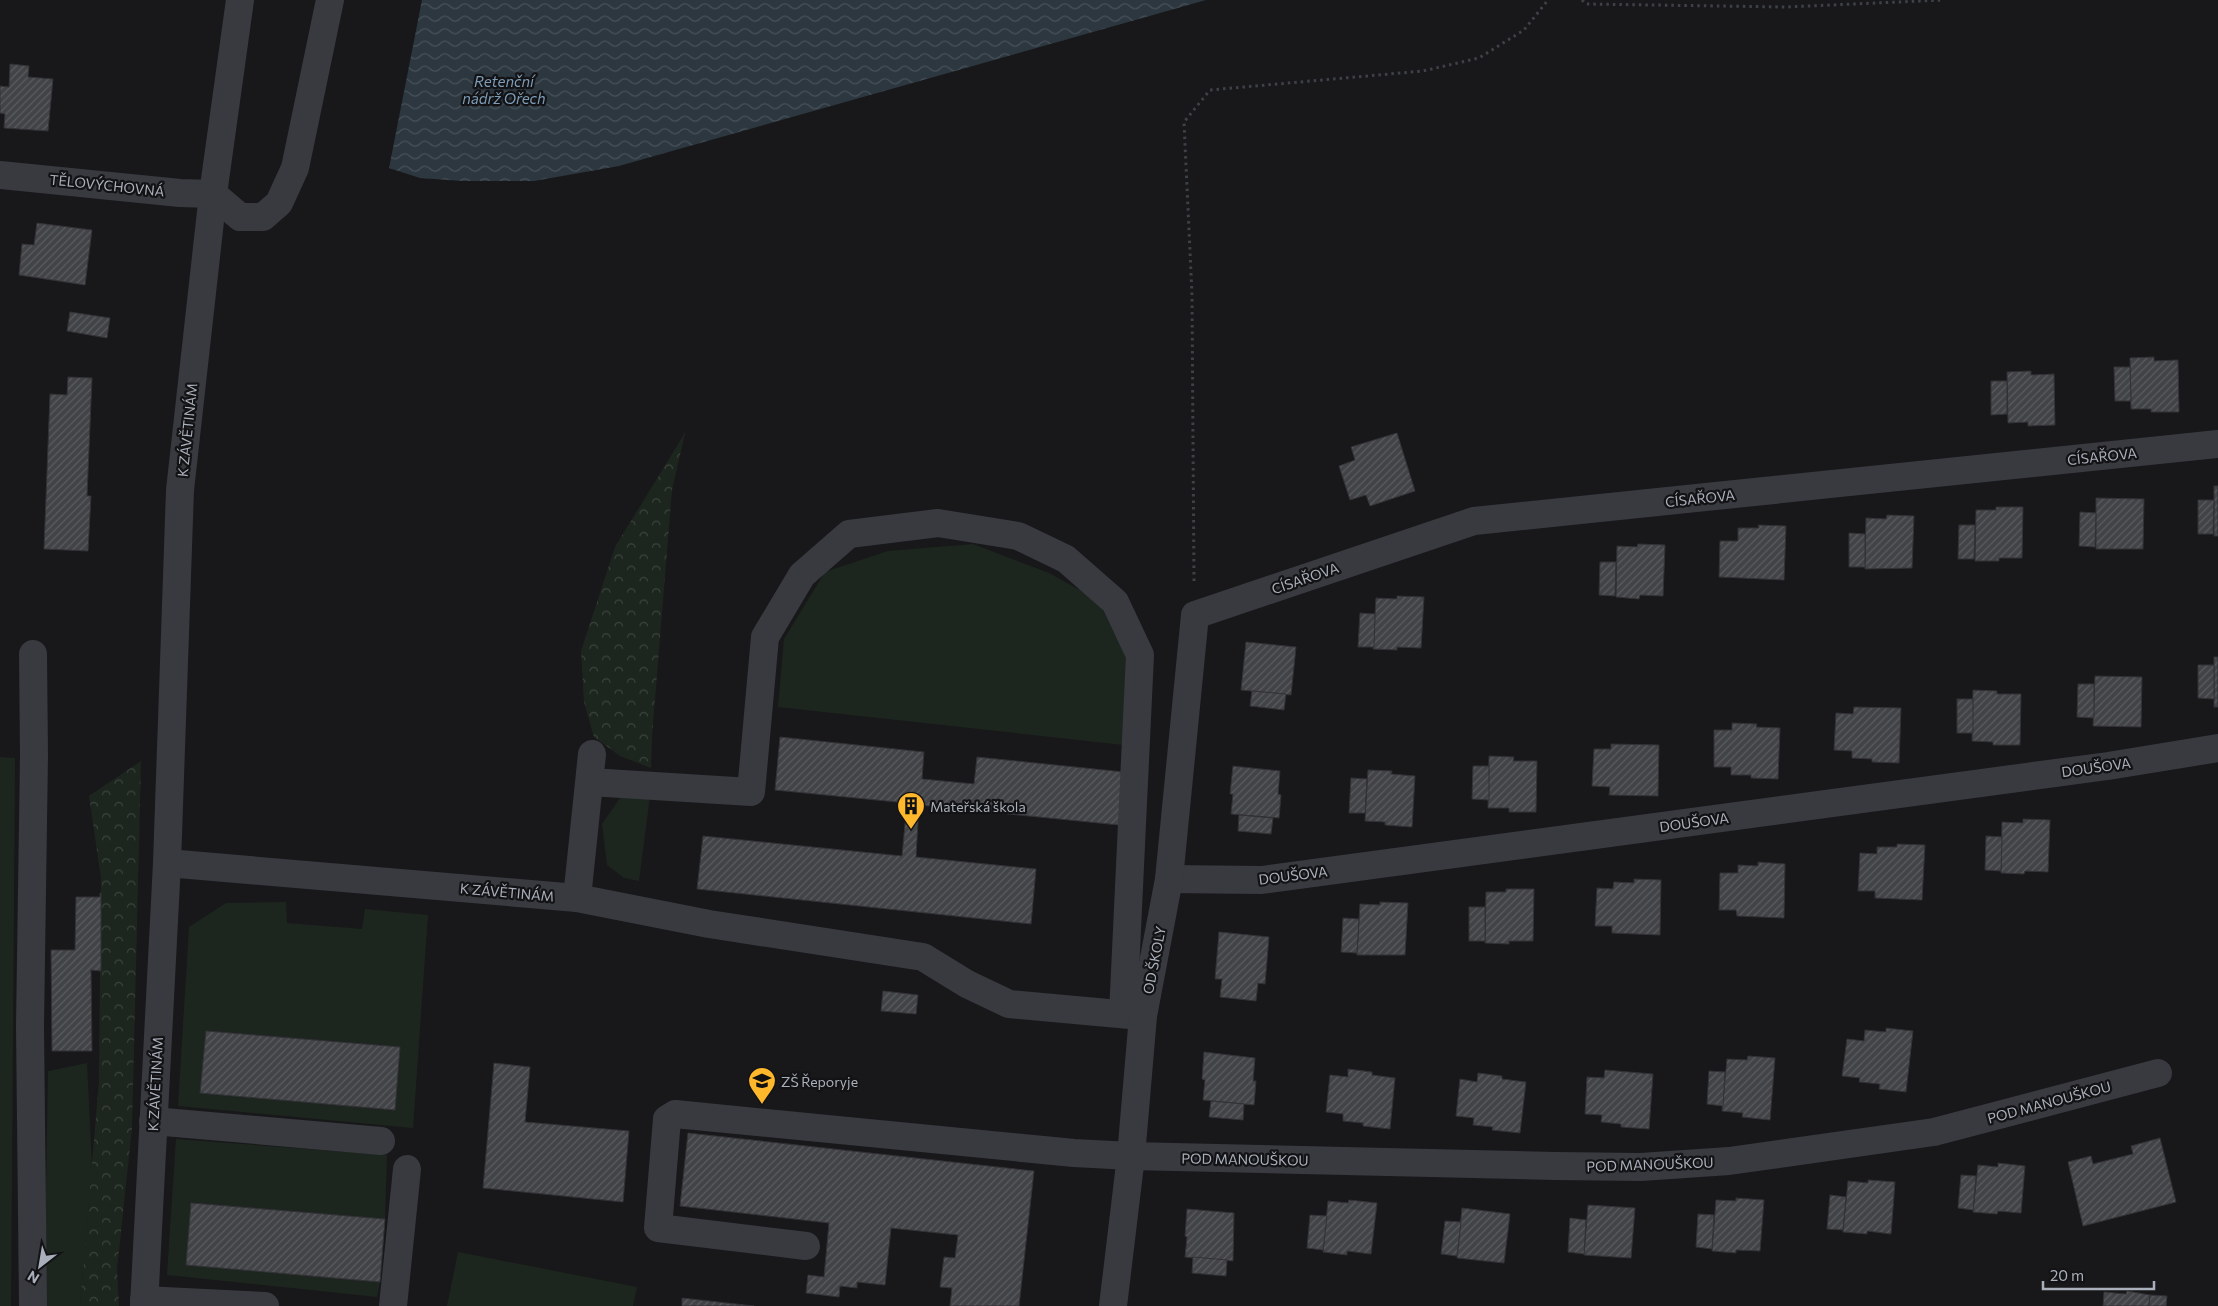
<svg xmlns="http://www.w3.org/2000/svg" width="2218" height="1306" viewBox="0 0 2218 1306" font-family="Commissioner,sans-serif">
  <defs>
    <pattern id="forest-crowns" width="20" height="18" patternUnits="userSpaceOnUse" patternTransform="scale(1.25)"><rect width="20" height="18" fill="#1d261e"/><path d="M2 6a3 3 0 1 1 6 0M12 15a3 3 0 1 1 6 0" fill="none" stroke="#3b433d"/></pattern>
    <pattern id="water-waves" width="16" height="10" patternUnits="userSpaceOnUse" patternTransform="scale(1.25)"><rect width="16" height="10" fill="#2c3740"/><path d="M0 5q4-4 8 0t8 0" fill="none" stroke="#48515a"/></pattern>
    <pattern id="building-hatch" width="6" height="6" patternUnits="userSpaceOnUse" patternTransform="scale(1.25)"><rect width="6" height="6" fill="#424347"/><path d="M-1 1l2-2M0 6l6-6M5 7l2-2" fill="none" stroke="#5a5c60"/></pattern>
  </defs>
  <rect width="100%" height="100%" fill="#18181a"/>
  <g fill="#1d261e" fill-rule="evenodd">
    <path d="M973,544L1049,573L1098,600L1131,667L1124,745L778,707L784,639L825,572L888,551Z"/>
    <path d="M0,757L15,758L11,1306H0Z"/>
    <path d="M650,796L639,881L624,878L607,865L602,824L620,798Z"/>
    <path d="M286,902L287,923L362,929L365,909L428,915L413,1128L178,1106L189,927L226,903ZM206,1031L400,1047L395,1109L200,1092Z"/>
    <path d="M87,1063L92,1166L80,1306H44L48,1071Z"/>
    <path d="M176,1139L387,1155L385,1219L191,1204L186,1265L380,1282L377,1297L167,1275Z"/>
    <path d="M458,1252L637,1287L633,1306H447Z"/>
  </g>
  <g fill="url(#forest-crowns)">
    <path d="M685,433L672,490L652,736L651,768L620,756L594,737L584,702L581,651L615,547Z"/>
    <path d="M141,761L132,1128L117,1269L119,1306H80L99,1081L101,878L89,796Z"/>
  </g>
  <path fill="url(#water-waves)" d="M422,0H1206L619,166L534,181H462L420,178L389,168Z"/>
  <g fill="url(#building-hatch)" stroke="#323237">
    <path d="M10,64L29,66L28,77L53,79L48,131L4,128L5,114L0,113V86L9,87Z"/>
    <path d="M37,223L92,230L85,285L19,275L22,244L34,245Z"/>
    <path d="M70,312L110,318L107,338L67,331Z"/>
    <path d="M2154,357V361L2178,360L2179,412H2151V409H2131L2130,358Z"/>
    <path d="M2114,367H2130L2131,401H2115Z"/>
    <path d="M2031,371V375L2054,374L2055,425L2028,426V422L2008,423L2007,372Z"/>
    <path d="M68,377L92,378L87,496H91L88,551L44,549L50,394L67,395Z"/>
    <path d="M1991,381H2007V414L1991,415Z"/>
    <path d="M1397,433L1415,491L1370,506L1366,495L1350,500L1339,466L1355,460L1351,447Z"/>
    <rect x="2214" y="486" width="4" height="50"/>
    <path d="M2096,498L2144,499L2143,549H2096Z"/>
    <path d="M2198,500H2214L2213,534H2198Z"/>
    <path d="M1996,507H2023L2022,558H1999V561H1975L1976,510H1996Z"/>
    <path d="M2080,512L2096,513L2095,547L2079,546Z"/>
    <path d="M1887,515L1914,516L1912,568L1865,569L1866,518L1886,519Z"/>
    <path d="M1758,525L1786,526L1784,580L1719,577L1720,541H1738V528H1759Z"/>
    <path d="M1959,525H1975L1974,559H1958Z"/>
    <path d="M1849,533L1865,534V567H1849Z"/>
    <path d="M1638,544L1665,545L1663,596L1640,595L1639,599L1616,597L1617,546L1637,547Z"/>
    <path d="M1600,562H1616L1615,596L1599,595Z"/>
    <path d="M1397,596L1424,597L1421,648L1397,647V650L1373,649L1376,598L1397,599Z"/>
    <path d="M1360,613L1375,614L1374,647H1358Z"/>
    <path d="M1246,642L1296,647L1291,695L1241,690Z"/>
    <rect x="2214" y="657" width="4" height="50"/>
    <path d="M2198,665H2214V699L2198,698Z"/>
    <path d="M2095,676L2142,677L2141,727L2093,726Z"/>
    <path d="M2078,684H2094V718L2077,717Z"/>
    <path d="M1973,690L1997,691V694H2021L2020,745H1993V742L1972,741Z"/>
    <path d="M1252,691L1286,694L1284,710L1250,706Z"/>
    <rect x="1957" y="699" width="16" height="34"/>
    <path d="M1854,707L1901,708L1899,763L1872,762V759L1852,758V751L1834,750L1836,713L1853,714Z"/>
    <path d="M1732,723L1757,724L1756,727L1780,728L1778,779L1751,778V775H1731V767H1714V730H1732Z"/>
    <path d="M780,737L924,752L922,779L974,784L977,757L1124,772L1119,825L919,805L916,857L1036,869L1031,924L697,889L703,836L902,856L907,803L775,790Z"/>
    <path d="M1611,744L1659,745L1658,796L1609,795L1610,787L1592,786L1594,749H1611Z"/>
    <path d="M1489,756L1514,757L1513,761H1537L1536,812H1509V808H1488Z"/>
    <path d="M1233,766L1280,771L1278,794L1281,795L1279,818L1231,814L1233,794H1230Z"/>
    <path d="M1473,766H1489V800L1472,799Z"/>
    <path d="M1368,770L1392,771L1391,774L1415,776L1412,827L1385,825V822L1365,821Z"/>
    <path d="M1351,778L1367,779L1365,813H1349Z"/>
    <path d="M1239,815L1273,818L1271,834L1238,831Z"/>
    <path d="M2023,819L2050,820L2048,872L2025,871L2024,874L2001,873L2002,822L2023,823Z"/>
    <path d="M1986,836L2002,837L2001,871L1985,870Z"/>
    <path d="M1897,844L1925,845L1922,900L1875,898V891H1858L1860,853L1877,854V847H1897Z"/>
    <path d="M1758,862L1785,864L1784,918L1737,916L1736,910H1719L1720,873H1738V865L1758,866Z"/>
    <path d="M1634,879L1661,880L1660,935L1612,933V926H1595L1597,888L1613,889L1614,882L1634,883Z"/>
    <path d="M1506,889H1534L1533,941H1509V944L1485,943L1486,892H1506Z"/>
    <path d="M100,893H101V971L91,970L92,1051H52L51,950H75L76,897H100Z"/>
    <path d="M1380,902L1408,903L1405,955H1357L1360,904L1380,905Z"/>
    <rect x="1469" y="907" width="16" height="34"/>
    <path d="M1343,918L1359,919L1357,953L1341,952Z"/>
    <path d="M1219,932L1269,937L1265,984L1258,983L1256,1001L1220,997L1222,979H1215Z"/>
    <path d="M883,991L918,995L916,1014L881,1011Z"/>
    <path d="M1886,1028L1913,1031L1906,1092L1879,1089L1880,1084L1859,1082L1860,1078L1842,1076L1847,1039L1864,1041L1865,1030L1886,1032Z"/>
    <path d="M206,1031L400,1047L395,1110L200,1093Z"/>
    <path d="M1204,1052L1255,1058L1253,1081H1256L1254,1105L1203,1100L1205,1080L1202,1079Z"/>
    <path d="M1748,1056L1775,1058L1770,1120L1742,1117L1743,1113L1722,1111L1727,1059L1747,1060Z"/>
    <path d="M494,1063L530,1067L525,1122L629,1131L623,1202L483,1188Z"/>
    <path d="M1348,1069L1372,1072V1075L1395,1078L1390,1129L1363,1126V1123L1343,1121V1114L1326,1112L1330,1075L1348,1077Z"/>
    <path d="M1605,1070L1653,1074L1649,1129L1621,1127V1124L1601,1122L1602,1115L1585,1114L1587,1077L1604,1078Z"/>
    <path d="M1709,1071L1725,1072L1723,1106L1707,1104Z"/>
    <path d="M1478,1073L1502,1076V1079L1526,1082L1520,1133L1492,1130L1493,1127L1473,1125L1474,1118L1456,1116L1460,1079L1477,1082Z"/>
    <path d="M1211,1101L1244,1104L1243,1120L1209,1117Z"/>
    <path d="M688,1133L1034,1171L1019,1306H950L952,1288L940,1287L944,1257L955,1258L958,1235L891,1228L885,1285L857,1282V1288L840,1286L839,1297L806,1293L808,1275L824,1277L829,1223L680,1206Z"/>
    <path d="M2160,1138L2176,1202L2083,1226L2068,1162L2091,1156L2093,1164L2133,1154L2131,1146Z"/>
    <path d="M1998,1163L2025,1166L2021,1213L1998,1211L1997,1214L1973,1212L1978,1165L1998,1167Z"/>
    <path d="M1961,1175L1976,1176L1973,1210L1958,1208Z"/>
    <path d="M1868,1180L1895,1182L1891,1234L1867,1231V1234L1843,1232L1848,1181L1868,1183Z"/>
    <path d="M1830,1195L1846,1197L1843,1230L1827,1229Z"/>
    <path d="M1736,1198L1764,1200L1760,1251L1736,1250V1253L1712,1251L1716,1200L1736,1201Z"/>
    <path d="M1349,1200L1377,1203L1371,1254L1347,1251V1255L1323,1252L1328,1201L1348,1203Z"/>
    <path d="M191,1203L385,1219L380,1282L186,1265Z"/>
    <path d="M1588,1205L1635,1208L1631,1258L1584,1255Z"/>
    <path d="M1462,1208L1510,1214L1504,1263L1457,1258Z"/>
    <path d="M1187,1209L1234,1213L1233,1261L1185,1257L1187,1237L1185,1236Z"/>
    <path d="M1698,1214L1714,1215L1712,1249L1696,1247Z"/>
    <path d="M1310,1215L1327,1216L1323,1250L1307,1248Z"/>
    <path d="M1570,1218L1586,1220L1584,1254L1568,1252Z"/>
    <path d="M1445,1221L1461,1222L1457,1256L1441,1254Z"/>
    <path d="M1193,1257L1227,1260L1226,1276L1192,1273Z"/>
    <path d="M2127,1291L2150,1295L2149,1306H2103L2104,1292L2126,1294Z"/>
    <path d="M2150,1295L2167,1296L2166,1306H2149Z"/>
    <path d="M682,1298L754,1306H682Z"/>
  </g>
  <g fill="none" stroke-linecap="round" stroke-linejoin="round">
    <g stroke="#3e4147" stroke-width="3" stroke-dasharray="2.5 4" stroke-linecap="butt">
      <path d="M1582,0L1586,4L1786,7L1944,0"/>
      <path d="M1194,581L1192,295L1184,122L1210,90L1423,71L1479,58L1524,30L1548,0"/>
    </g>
    <g stroke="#383a40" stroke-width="28">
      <path d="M0,175L180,193L213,194L240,217H263L279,203L295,168L330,0"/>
      <path d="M590,782L751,792L765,637L802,575L849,534L938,523L1018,536L1066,559L1115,602L1140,655L1123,1014"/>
      <path d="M167,863L577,898L709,924L923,957L967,984L1009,1004L1141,1016"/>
      <path d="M1169,879L1262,880L2108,766L2218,748"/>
      <path d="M577,898L592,754"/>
      <path d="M153,1121L381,1141"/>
      <path d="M806,1246L658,1228L667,1119L675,1114L1074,1153L1131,1156L1555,1166L1641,1167L1729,1161L1934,1132L2158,1073"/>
      <path d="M144,1300L265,1306"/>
      <path d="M33,1306L30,1026L34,755L33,654"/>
      <path d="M144,1306L167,863L180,490L213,194L240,0"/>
      <path d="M393,1306L407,1169"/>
      <path d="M1113,1306L1131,1156L1143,1016L1169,879L1195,615L1474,521L2218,444"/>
    </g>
  </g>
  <defs>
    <symbol id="building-pin" viewBox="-11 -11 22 30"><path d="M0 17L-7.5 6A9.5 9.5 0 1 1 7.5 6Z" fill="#ffb72b" stroke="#131315"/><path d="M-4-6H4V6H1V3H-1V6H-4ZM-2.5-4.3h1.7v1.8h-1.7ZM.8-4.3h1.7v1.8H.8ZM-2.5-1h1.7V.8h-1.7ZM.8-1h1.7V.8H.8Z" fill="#111"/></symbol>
    <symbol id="school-pin" viewBox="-11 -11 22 30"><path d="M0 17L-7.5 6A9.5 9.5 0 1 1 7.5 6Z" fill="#ffb72b" stroke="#131315"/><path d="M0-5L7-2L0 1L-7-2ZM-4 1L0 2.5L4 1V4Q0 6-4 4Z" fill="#111"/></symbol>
  </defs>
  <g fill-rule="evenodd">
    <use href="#building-pin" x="895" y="790" width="32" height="43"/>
    <use href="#school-pin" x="746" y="1065" width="32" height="43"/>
  </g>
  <g text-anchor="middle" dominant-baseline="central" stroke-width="4.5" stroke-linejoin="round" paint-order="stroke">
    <g font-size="14" fill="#a9afbb" stroke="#131315">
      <text transform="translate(107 185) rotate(6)">TĚLOVÝCHOVNÁ</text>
      <text transform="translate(187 430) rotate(-84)">K ZÁVĚTINÁM</text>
      <text transform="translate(2102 456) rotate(-6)">CÍSAŘOVA</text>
      <text transform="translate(1700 498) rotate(-6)">CÍSAŘOVA</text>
      <text transform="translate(1305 578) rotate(-19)">CÍSAŘOVA</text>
      <text transform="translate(2096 767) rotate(-8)">DOUŠOVA</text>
      <text transform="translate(1694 822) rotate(-8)">DOUŠOVA</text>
      <text transform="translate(1293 875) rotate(-7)">DOUŠOVA</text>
      <text transform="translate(507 892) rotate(5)">K ZÁVĚTINÁM</text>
      <text transform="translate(1154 960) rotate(-79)">OD ŠKOLY</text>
      <text transform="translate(155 1084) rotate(-87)">K ZÁVĚTINÁM</text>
      <text transform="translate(2049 1102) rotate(-15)">POD MANOUŠKOU</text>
      <text transform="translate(1245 1159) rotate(1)">POD MANOUŠKOU</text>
      <text transform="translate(1650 1164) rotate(-2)">POD MANOUŠKOU</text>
    </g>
    <g font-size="14" fill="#a9afbb" stroke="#131315" text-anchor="start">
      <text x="930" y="806">Mateřská škola</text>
      <text x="781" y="1081">ZŠ Řeporyje</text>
    </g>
    <g font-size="15" font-style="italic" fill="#7d9db9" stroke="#131315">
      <text x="504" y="81">Retenční<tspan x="504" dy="17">nádrž Ořech</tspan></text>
    </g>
  </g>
  <g transform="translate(40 1266) rotate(211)" stroke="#131315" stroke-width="4" paint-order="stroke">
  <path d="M0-4L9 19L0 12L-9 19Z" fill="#a9afbb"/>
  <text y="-8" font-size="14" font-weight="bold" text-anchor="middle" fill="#a9afbb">N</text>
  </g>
  <path d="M2043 1281v8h111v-8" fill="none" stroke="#a9afbb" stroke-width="2.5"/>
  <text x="2050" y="1281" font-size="15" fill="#a9afbb" stroke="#131315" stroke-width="4" paint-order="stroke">20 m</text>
</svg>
